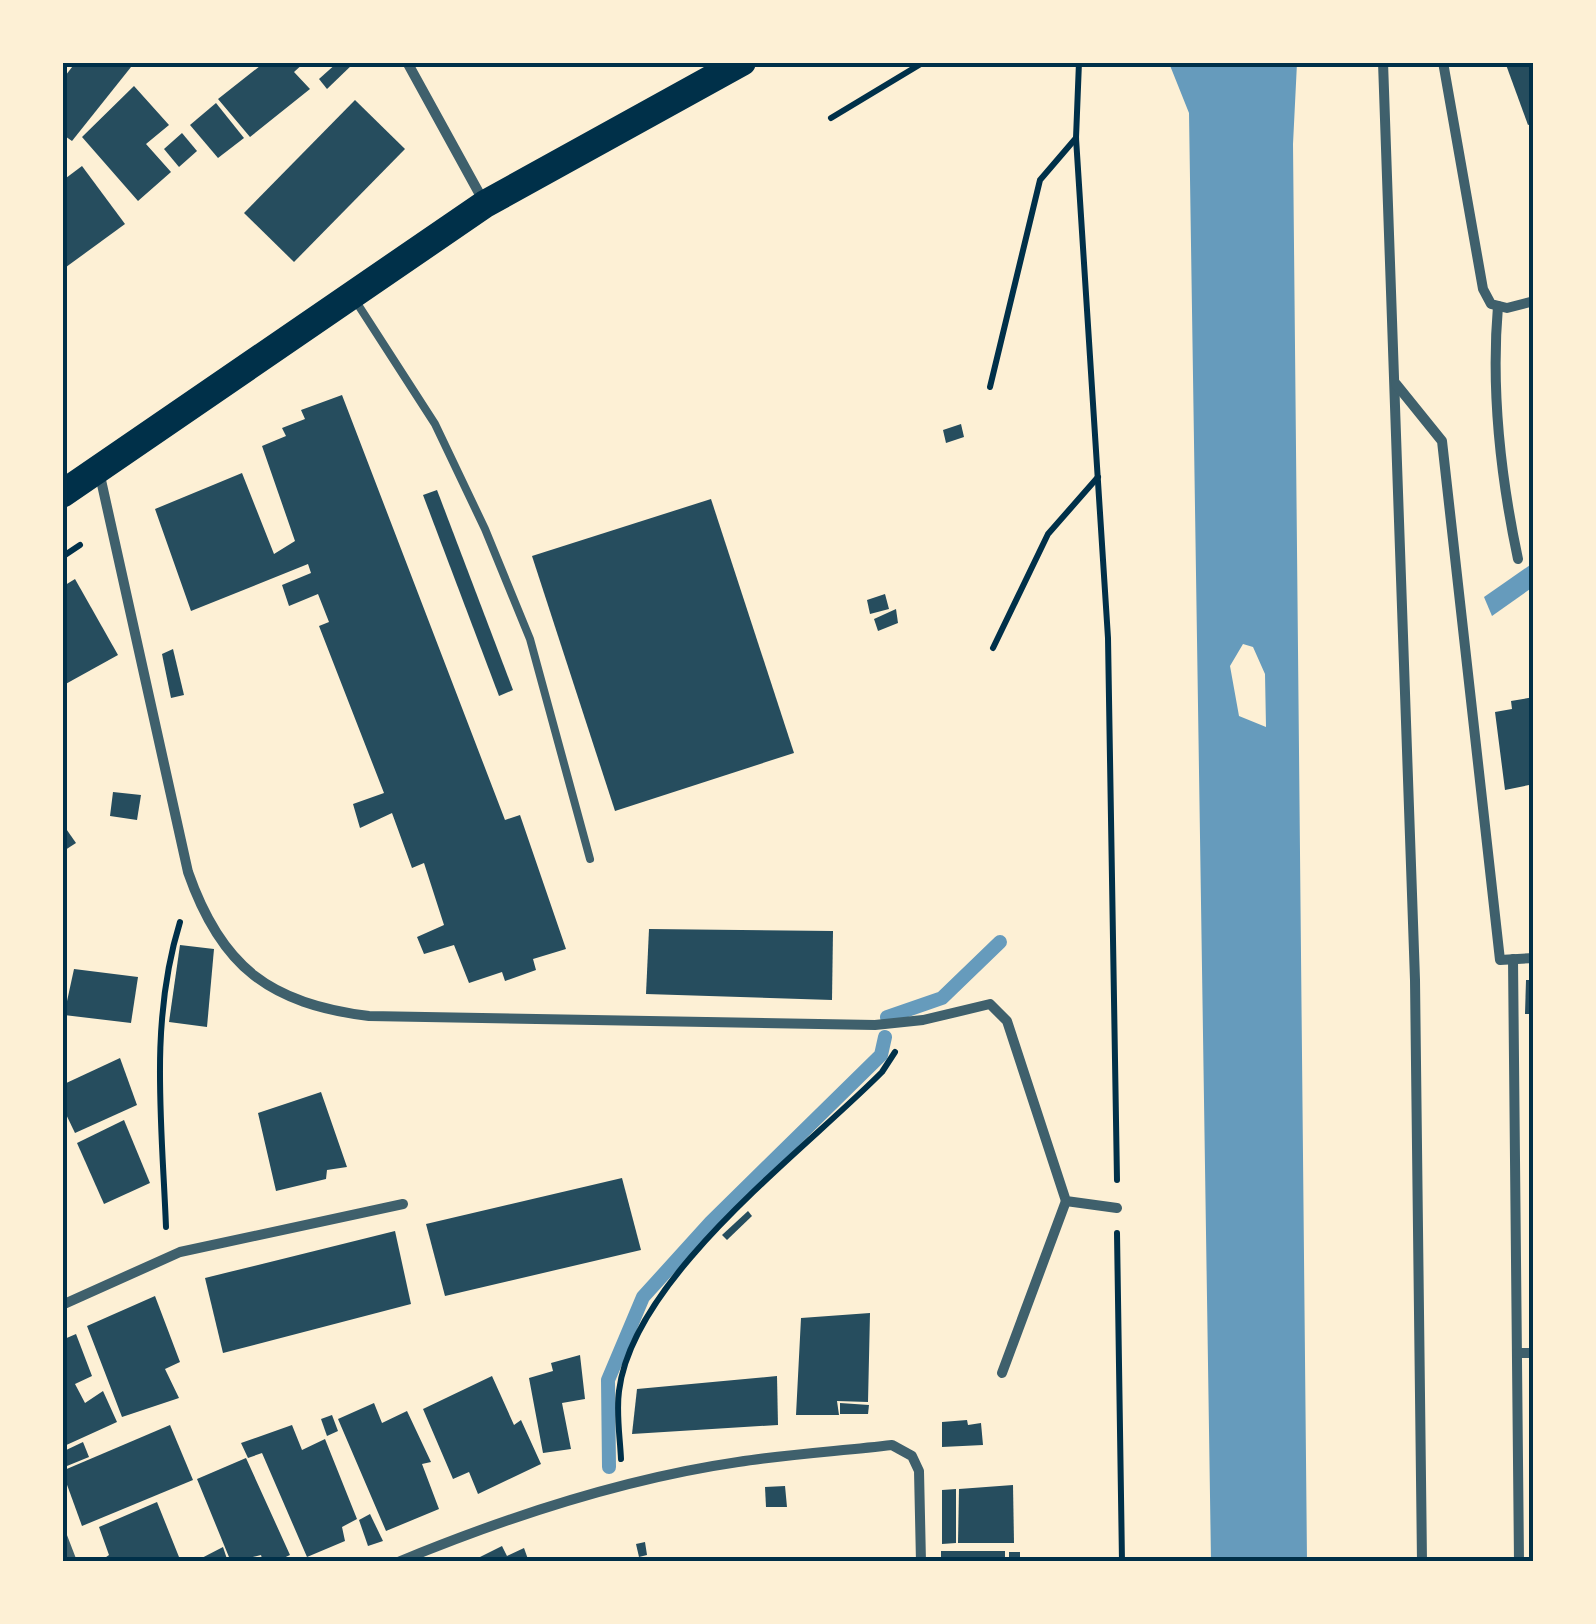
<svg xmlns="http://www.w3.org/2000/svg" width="1596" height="1624" viewBox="0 0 1596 1624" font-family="Overpass,sans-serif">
  <rect width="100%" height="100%" fill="#fdf0d5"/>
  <g fill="#669bbc" fill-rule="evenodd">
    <path d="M1169,63H1297L1293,144L1307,1561H1211L1189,113ZM1243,644L1253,647L1265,674L1266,727L1239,716L1230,666Z"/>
    <path d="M1533,563V587L1492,616L1484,597Z"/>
  </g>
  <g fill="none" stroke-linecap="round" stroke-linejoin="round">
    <g stroke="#669bbc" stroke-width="14">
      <path d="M887,1017L942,998L1000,942"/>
      <path d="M609,1467L608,1380L643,1297L711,1222L881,1055L885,1037"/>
    </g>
  </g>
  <g fill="#264d5e">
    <path d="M76,62H135L72,141L62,134V80Z"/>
    <path d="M265,62H305L294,72L310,89L250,137L218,99Z"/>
    <path d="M338,62H355L327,89L319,79Z"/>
    <path d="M1505,62H1534V123L1528,125Z"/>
    <path d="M134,86L169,125L146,144L171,172L138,201L82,137Z"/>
    <path d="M355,100L405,149L294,262L244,213Z"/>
    <path d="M216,103L244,138L218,158L190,125Z"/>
    <path d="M182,133L197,151L179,167L164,149Z"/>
    <path d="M82,166L125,224L62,270V181Z"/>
    <path d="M342,395L505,820L520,815L566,949L533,959L536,970L505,981L502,972L469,983L454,945L424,954L417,937L444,925L424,863L412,868L392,813L360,828L353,804L384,793L319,626L329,622L318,594L289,606L282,585L311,573L308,564L191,611L155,509L242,473L274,554L295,541L262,446L286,436L282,428L305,419L301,410Z"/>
    <path d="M961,424L964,437L946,443L943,430Z"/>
    <path d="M437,490L513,690L499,696L423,495Z"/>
    <path d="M711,499L794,753L615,811L532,556Z"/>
    <path d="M75,579L118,655L62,686V587Z"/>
    <path d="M885,594L889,609L870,614L867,600Z"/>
    <path d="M896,609L898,623L878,631L874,619Z"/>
    <path d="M173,649L184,695L171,698L162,654Z"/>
    <path d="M1534,697V784L1505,790L1495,712L1512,709L1511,701Z"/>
    <path d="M113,792L141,795L137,820L110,816Z"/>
    <path d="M62,823L76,843L62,852Z"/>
    <path d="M649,929L833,931L832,1000L646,994Z"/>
    <path d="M180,945L214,949L207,1027L169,1022Z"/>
    <path d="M74,969L138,977L131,1023L64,1015Z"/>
    <path d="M1526,980H1534V1014H1525Z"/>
    <path d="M120,1058L137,1105L75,1133L62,1106V1085Z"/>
    <path d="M321,1092L347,1167L327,1170L326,1179L276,1191L258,1113Z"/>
    <path d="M124,1120L150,1183L104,1204L77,1143Z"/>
    <path d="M622,1178L641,1250L445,1296L426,1224Z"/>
    <path d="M748,1211L752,1216L727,1240L722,1235Z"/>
    <path d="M395,1231L411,1304L223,1353L205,1278Z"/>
    <path d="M155,1296L180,1362L165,1369L179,1398L122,1417L87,1326Z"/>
    <path d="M870,1313L868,1402L837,1401L839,1415H796L801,1318Z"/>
    <path d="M76,1334L92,1376L75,1384L85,1403L103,1391L117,1422L62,1447V1340Z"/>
    <path d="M580,1355L585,1399L562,1403L571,1449L543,1453L529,1378L553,1371L551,1363Z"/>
    <path d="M492,1376L514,1425L521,1420L541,1464L478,1494L469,1472L453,1479L423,1409Z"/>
    <path d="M777,1376L778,1425L632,1434L637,1389Z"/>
    <path d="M374,1403L382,1423L407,1411L431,1462L422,1464L439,1509L386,1531L338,1419Z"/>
    <path d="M840,1403L869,1405L868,1414H840Z"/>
    <path d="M332,1415L338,1431L327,1436L321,1419Z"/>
    <path d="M967,1420L968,1425L981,1423L983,1445L942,1447V1422Z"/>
    <path d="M170,1425L193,1480L82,1526L62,1471Z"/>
    <path d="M292,1425L302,1450L325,1439L357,1519L342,1527L345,1541L307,1557L262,1453L248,1458L241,1443Z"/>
    <path d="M83,1442L89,1457L62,1468V1452Z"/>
    <path d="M246,1458L290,1555L275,1562H263L261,1555L231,1562L197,1479Z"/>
    <path d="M1013,1485L1014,1543H958L959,1489Z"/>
    <path d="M785,1486L787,1507H766L765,1487Z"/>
    <path d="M956,1489V1543L942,1544V1490Z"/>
    <path d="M157,1502L181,1562H99L109,1555L99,1527Z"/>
    <path d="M370,1514L383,1541L368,1546L359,1520Z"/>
    <path d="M645,1542L647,1555L639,1557L636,1544Z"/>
    <path d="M502,1546L507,1556L524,1548L529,1562H470Z"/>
    <path d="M223,1547L228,1562H194Z"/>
    <rect x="941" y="1551" width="64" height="11"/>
    <rect x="1009" y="1552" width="11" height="10"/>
  </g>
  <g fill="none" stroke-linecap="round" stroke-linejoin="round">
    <g stroke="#003049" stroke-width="6">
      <path d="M1079,62L1076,138L1108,638L1117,1180"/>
      <path d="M831,118L924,62"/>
      <path d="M990,387L1040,180L1076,138"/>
      <path d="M62,557L80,545"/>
      <path d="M993,648L1048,534L1098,477"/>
      <path d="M166,1227C162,1124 149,1022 180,922"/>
      <path d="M1117,1233L1122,1562"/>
      <path d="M621,1459C620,1437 616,1413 619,1391C633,1277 803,1152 882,1072L895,1052"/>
    </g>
    <path stroke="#3f606c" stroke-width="8" d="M355,300L435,424L485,529L530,639L590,859"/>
    <g stroke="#3f606c" stroke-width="10">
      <path d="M407,62L484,202"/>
      <path d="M1383,62L1415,980L1422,1562"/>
      <path d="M1443,62L1483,289L1491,304L1507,308L1534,301"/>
      <path d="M1498,306C1491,388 1501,479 1518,559"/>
      <path d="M1396,384L1442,441L1500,960L1534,958"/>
      <path d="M99,471L188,872C221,967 270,1004 369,1016L875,1025L923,1020L990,1004L1007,1021L1066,1201L1117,1208"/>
      <path d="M1513,959L1519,1562"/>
      <path d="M62,1305L180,1252L403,1204"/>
      <path d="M1517,1353H1534"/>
      <path d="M1002,1373L1066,1201"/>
      <path d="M62,1536L72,1562"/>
      <path d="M398,1562C507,1517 621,1479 738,1462C789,1454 841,1451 892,1445L912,1456L919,1471L921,1562"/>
    </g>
    <path stroke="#003049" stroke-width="28" d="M62,494L485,204L742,62"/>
  </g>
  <rect width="1596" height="1624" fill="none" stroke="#fdf0d5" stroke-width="130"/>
  <rect x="65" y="65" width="1466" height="1494" fill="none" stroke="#003049" stroke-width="4"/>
</svg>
